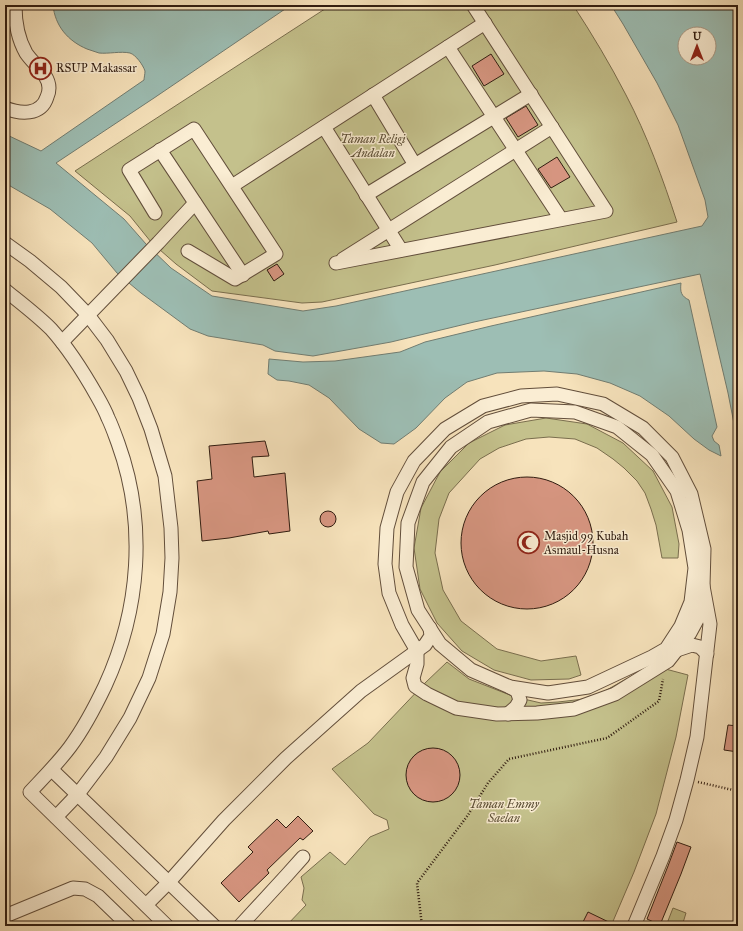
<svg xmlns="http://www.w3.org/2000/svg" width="743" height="931" viewBox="0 0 743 931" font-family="'IM FELL Great Primer',serif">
  <rect width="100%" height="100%" fill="#f7e3bc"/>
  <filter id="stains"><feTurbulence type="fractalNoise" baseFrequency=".005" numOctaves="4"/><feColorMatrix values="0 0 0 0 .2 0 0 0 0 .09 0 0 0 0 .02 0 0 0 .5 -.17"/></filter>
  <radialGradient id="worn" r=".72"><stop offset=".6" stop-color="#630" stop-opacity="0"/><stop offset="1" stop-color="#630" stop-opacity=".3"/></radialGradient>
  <g fill="#c4c18c" stroke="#7a6e4e">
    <path d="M331,5H573C592,34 610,64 626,95C647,135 663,179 677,222L495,265L322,302L302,303L212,291L176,264L151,242L130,216L75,171Z"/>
    <path d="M546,418L587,424L623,443L653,471L672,507L679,544L678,558H662L656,525L651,509L645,493L637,481L624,468L613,459L597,448L575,439L549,437L526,439L499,448L480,459L449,493L439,519L435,553L443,590L461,621L497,649L541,661L576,656L581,675L569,679L531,680L494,670L462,651L437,623L420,589L414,548L421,508L440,472L469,443L505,425Z"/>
    <path d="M447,662L469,679L515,697L541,703L558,702L584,699L605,691L626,679L658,667L688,675L676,737L656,814L634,872L611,926H286L306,905L302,900L304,888L301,877L330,852L345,865L370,837L389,829L387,820L374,814L332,769L368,743L425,683Z"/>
    <path d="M673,908L686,913L682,926H666Z"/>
  </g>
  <g fill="#9dbeb4" stroke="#717d72" fill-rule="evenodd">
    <path d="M53,5H291L154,98L56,163L124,219L146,244L171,268L212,296L303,311L336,306L702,226L708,217L705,200L678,125L657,83L623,24L611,5H738V444L728,393L700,274L474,322L391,342L313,356L275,351L263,345L208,336L190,329L141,293L117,273L92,243L50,209L5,183V134L41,151L144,80C144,78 145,74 145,71C143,65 136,55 130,53C120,51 109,54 99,53C95,52 91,50 87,49C68,41 55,26 53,5ZM685,34H709V58H685Z"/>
    <path d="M681,283C680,292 681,296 689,300L717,427L712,436L714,441L719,445L721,456L709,450L694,439L669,416L640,396L610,383L577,374L544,371L497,373L467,382L445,398L416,428L394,444L381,443L359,429L329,398L309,385L289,381L277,380L268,374L269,359L303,362L335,361L400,352L425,342L491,326Z"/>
  </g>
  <g fill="#d79681" stroke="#301c10">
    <path d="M491,54L504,74L484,86L472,66Z"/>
    <path d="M526,106L538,125L518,137L506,118Z"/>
    <path d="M557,157L570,177L551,188L538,169Z"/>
    <path d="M277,264L284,274L274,281L267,270Z"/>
    <path d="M265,441L269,456L252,457L254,477L285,473L290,531L269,534L268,531L229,538L202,541L197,481L212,479L209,446Z"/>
    <circle cx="527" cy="543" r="66"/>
    <circle cx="328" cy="519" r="8"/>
    <path d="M728,725L738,726V752L724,750Z"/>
    <circle cx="433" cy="775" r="27"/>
    <path d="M298,816L313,831L303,840L300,838L267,870L269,873L239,902L221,883L253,852L248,847L277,819L286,828Z"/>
    <path d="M677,842L691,847L681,874L660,925L647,919L668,866Z"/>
    <path d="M588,912L617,926H581Z"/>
  </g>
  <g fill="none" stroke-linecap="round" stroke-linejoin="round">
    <defs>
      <g id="minor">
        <path d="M448,47L561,219"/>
        <path d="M373,95L415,165"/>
        <path d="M5,108C20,114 41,116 47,97C48,95 49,91 49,88C49,74 33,64 26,53C18,39 15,20 15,5"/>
        <path d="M324,127L401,250"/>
        <path d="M160,150L243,275"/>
        <path d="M232,186L485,23"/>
        <path d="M366,195L531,94"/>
        <path d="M155,213L129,170L194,129L276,254L235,279L188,251"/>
        <path d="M5,243L30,261L61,287L88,315L107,340L126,371L139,398L151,429L165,476L171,528L172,558L170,592L163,634L149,678L130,718L106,757L78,794L56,817"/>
        <path d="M343,259L552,127"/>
        <path d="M336,263L606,211L473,5"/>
        <path d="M5,290C21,303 37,315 51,329C69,349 84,373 97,396C101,403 105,410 108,418C112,426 115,435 118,443C147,523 140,610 105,686C95,707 84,728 70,747C58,763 44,777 30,792L167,926"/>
        <path d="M62,342L158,243L195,203"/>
        <path d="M557,394L603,404L643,428L672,457L691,494L704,549L703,586L697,620L690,633L668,661L615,694L574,709L537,713L497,714L456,708L427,694L415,686L413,678L417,664V651L402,625L389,593L385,564L387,528L397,492L414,461L445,429L483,406L521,396Z"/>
        <path d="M677,650L692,645L700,647L707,654"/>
        <path d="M508,714L516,707L520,700L517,691L510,687"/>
        <path d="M52,770L214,926"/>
        <path d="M146,905L169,882L224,820L286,758L361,691L425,645L431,636L430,628"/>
        <path d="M5,916L73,888L85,889L98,896L129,926"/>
        <path d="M240,926L286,876L303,857"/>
        <path d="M634,926L663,856L676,820L687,780L697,737L710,624L703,586L695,568L689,530L677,491L652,455L617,427L575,412L531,410L488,422L451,447L423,482L408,523L406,567L418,610L440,644L471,670L510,687L548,693L588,687L652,657L666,649L681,626L691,602L695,568"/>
      </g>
    </defs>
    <use href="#minor" stroke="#624e3b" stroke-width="15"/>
    <g stroke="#301c10" stroke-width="2.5" stroke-dasharray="1 2" stroke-linecap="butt">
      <path d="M698,782L733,790"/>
      <path d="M422,926L417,883L468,815L488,783L509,759L607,738L659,701L663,679"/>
    </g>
    <use href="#minor" stroke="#faedd3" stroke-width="13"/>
  </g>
  <defs>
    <symbol id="hospital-ring" viewBox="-11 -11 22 22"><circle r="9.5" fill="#faedd3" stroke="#8f2418" stroke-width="1.5"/><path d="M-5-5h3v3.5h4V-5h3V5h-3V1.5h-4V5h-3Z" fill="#8f2418"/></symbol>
    <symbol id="mosque-ring" viewBox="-11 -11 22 22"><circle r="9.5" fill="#faedd3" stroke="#8f2418" stroke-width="1.5"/><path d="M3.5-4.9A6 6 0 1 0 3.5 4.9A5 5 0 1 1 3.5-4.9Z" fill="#8f2418"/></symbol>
  </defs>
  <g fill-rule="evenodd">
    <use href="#hospital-ring" x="28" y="56" width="25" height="25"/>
    <use href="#mosque-ring" x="516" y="530" width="25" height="25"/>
  </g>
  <g text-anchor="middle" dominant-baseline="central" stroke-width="3" stroke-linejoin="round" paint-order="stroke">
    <g font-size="12" fill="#301c10" stroke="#faedd3" text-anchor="start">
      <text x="56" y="68">RSUP Makassar</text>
      <text x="544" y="536">Masjid 99 Kubah<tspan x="544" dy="14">Asmaul-Husna</tspan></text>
    </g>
    <g font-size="12" font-style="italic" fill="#5c4e35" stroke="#faedd3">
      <text x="373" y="139">Taman Religi<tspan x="373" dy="14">Andalan</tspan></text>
      <text x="504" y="804">Taman Emmy<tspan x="504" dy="14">Saelan</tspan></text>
    </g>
  </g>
  <rect width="743" height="931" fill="none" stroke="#f7e3bc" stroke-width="20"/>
  <rect x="6" y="6" width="731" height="919" fill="none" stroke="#301c10" stroke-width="2"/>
  <rect x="10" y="10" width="723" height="911" fill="none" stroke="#301c10"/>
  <g transform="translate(697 46)"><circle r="19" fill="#faedd3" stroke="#a99985"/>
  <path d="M0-3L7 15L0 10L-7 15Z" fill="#8f2418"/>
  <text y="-6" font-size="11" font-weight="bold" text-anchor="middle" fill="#301c10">U</text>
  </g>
  <rect width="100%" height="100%" filter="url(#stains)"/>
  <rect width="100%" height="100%" fill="url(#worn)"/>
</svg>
